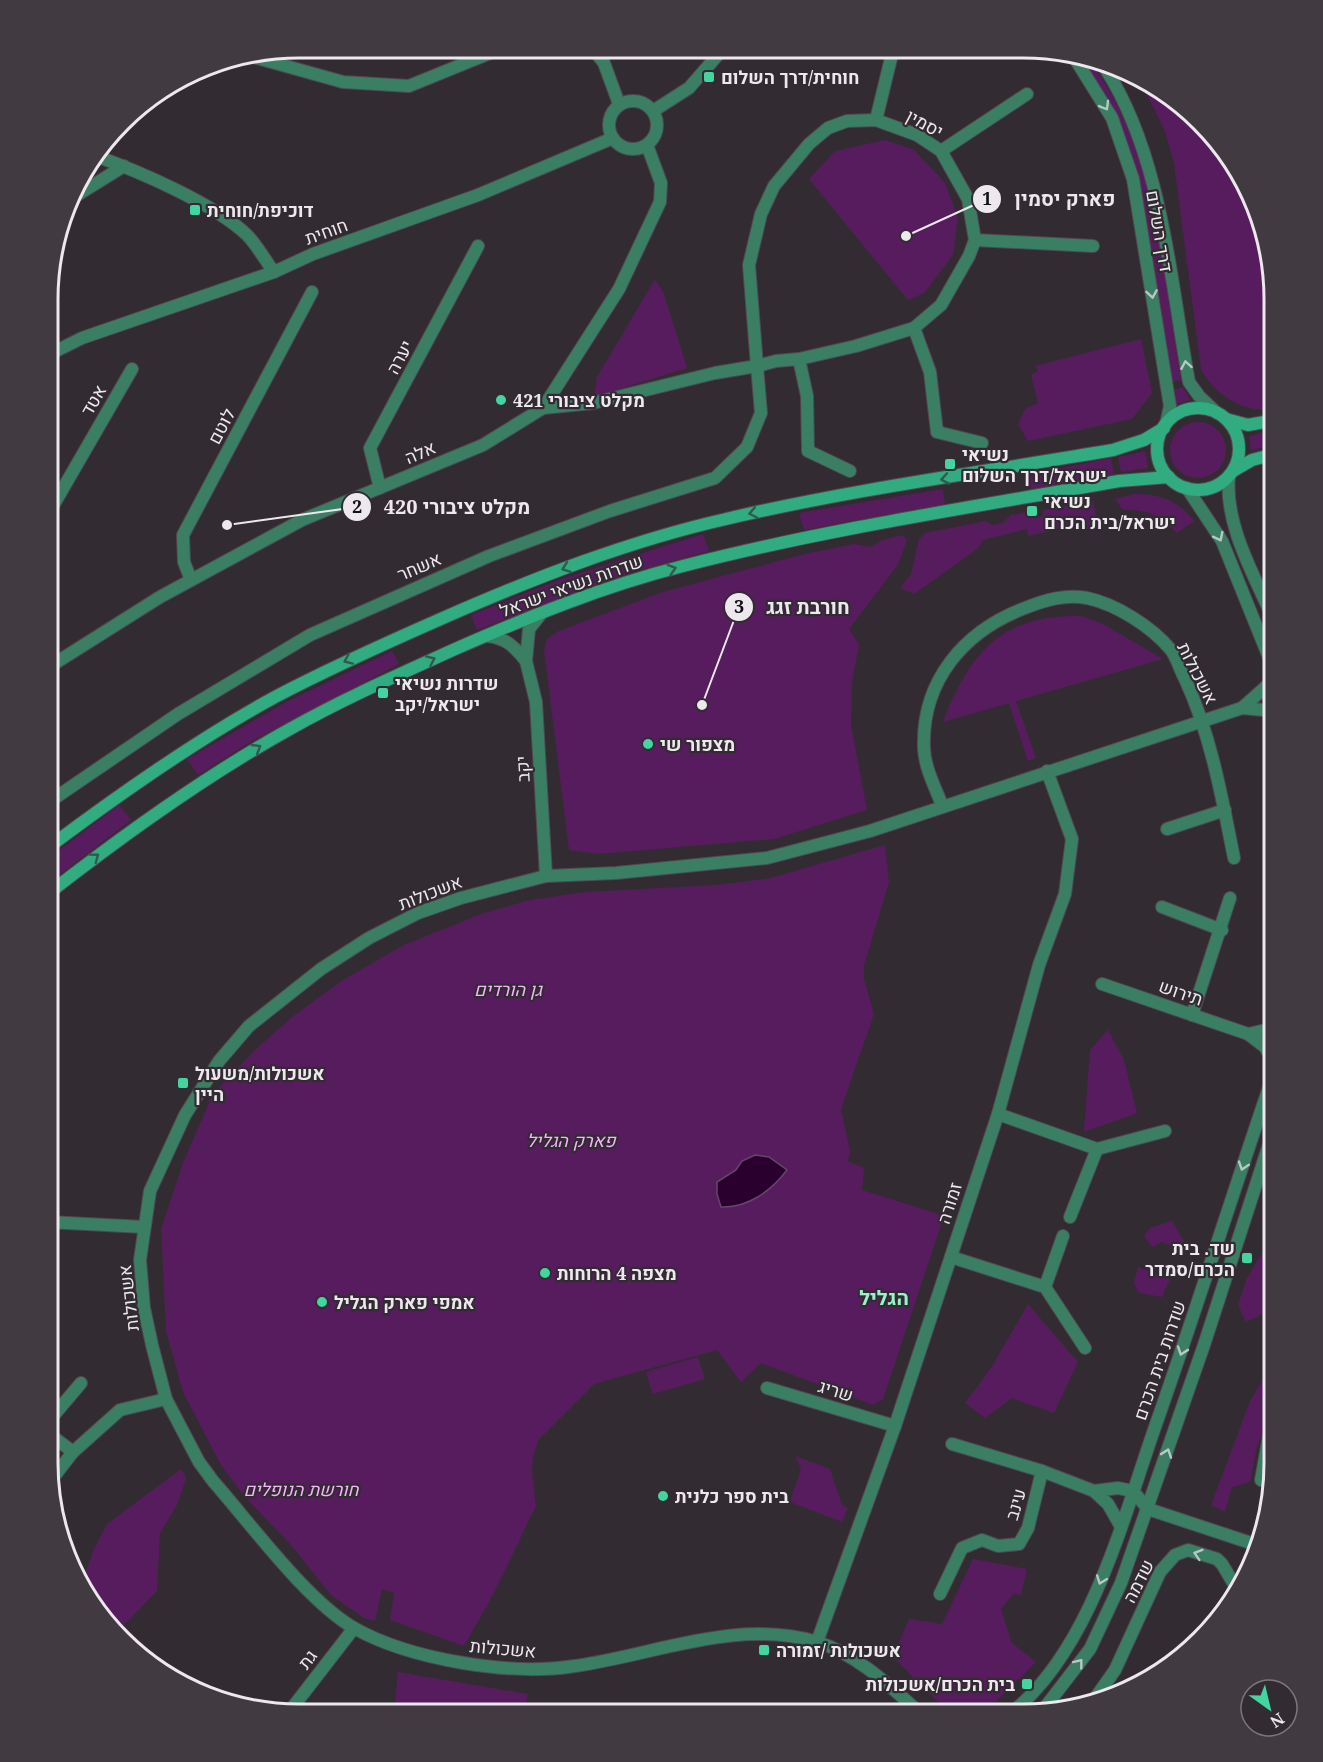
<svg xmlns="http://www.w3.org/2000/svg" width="1323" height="1762" viewBox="0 0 1323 1762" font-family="'Noto Serif',Heebo,serif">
  <rect width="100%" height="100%" fill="#322c32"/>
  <g fill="#571c5e">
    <path d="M1084,61C1096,65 1100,76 1107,87C1156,166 1165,288 1181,380L1173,382L1137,174L1114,111Z"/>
    <path d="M1141,82L1163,91L1213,134L1249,188L1275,299V409C1245,414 1215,396 1201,369L1174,163L1165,131Z"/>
    <path d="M885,140L914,150L945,183L958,218L953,255L924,293L908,300L809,179L835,151Z"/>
    <path d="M655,279L664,294L687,368L594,397L597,377Z"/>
    <path d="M1141,339L1152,393L1132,419L1028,441L1018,424L1025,409L1038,403L1031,375L1038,371L1035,366Z"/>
    <path d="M1183,387L1190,400L1176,404L1174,390Z"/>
    <circle cx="1198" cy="450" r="28"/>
    <path d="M1268,431L1270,446L1251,450L1249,436Z"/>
    <path d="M1145,451L1148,468L1121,472L1118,457Z"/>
    <path d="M1111,458L1114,474L1031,489L1027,475Z"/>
    <path d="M943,489L945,504L804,530L799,513Z"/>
    <path d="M1134,494C1159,493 1179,501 1194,521L1177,533C1163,516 1146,509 1123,510L1115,499Z"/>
    <path d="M1093,501L1097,522L1095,531L1068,527L1028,536L1027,529L983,540L977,549L914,594L900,588L911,574L919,539L925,533L986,521L992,525L1003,523L1011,515L1027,512L1029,518L1043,516V510Z"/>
    <path d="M703,534L709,551L626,574L477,630L471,615L561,579Z"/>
    <path d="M903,535L907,541L897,566L849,629L859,645L852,682L851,725L867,810L774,839L598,854L569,850L544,650L547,639L559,631L663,592L805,554L854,544L871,547L882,540Z"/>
    <path d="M1082,616L1103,624L1163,659L1016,701L1036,758L1028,761L1009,703L943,722C970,652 1002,614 1082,616Z"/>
    <path d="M392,651L399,664L252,741L198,775L187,759L286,702Z"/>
    <path d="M119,805L131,820L49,883V858Z"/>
    <path d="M885,845L889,882L864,965V979L874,1014L841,1109L850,1151L848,1161L864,1168L862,1190L944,1216L883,1399L873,1405L761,1363L741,1382L717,1350L594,1384L539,1439L533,1456L532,1472L536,1506L495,1591L464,1646L390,1620L394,1593L382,1589L375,1621L364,1618L331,1595L292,1546L246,1498L221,1465L183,1392L166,1331L161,1229L183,1163L213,1094L255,1050L292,1017L343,980L404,945L484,913L530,900L585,892L716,885L771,878Z"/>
    <path d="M1108,1030L1124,1060L1137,1113L1084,1132L1090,1050Z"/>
    <path d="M1172,1221L1186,1245L1178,1249L1162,1242L1152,1247L1144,1236L1150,1228Z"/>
    <path d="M1262,1253L1275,1271V1308L1246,1322L1238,1305L1246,1280Z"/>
    <path d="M1138,1267L1170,1279L1162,1297L1139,1293L1134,1283Z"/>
    <path d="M1028,1304L1078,1362L1054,1413L1012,1398L985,1418L965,1403L991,1368Z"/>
    <path d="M698,1357L705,1379L653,1394L646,1372Z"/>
    <path d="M1274,1361V1412H1271L1257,1446L1250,1482L1232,1487L1225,1512L1211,1505L1250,1401Z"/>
    <path d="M795,1456L830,1469L842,1505L848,1508L842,1522L790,1502L801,1469Z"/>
    <path d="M181,1469L186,1478L177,1505L160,1533L157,1591L116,1633L81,1585L94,1549L107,1524Z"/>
    <path d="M973,1559L1027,1569L1021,1595L1014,1593L1001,1609L1012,1643L1036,1662L983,1714H950L893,1657L909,1619L942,1624Z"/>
    <path d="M398,1672L528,1694L524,1713L394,1712Z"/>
  </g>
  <path fill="#2a002f" stroke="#644668" stroke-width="1.5" d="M755,1155L769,1157L787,1170C771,1191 748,1208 721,1207L717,1194V1182L736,1170L742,1161Z"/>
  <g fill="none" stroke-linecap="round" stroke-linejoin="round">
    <defs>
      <g id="minor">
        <path d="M593,49L604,63L619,104"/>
        <path d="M250,56L343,82L409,86L500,49"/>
        <circle cx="633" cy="125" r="24"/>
        <path d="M653,111L689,88L723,49"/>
        <path d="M876,120L893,50"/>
        <path d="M941,151L1027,94"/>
        <path d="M96,156C138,171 215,204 247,235C257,245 265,260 274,272"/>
        <path d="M74,197L124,166"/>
        <path d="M975,240L1093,246"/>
        <path d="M914,328L930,372L937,432L982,443"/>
        <path d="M50,354L82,338L274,272L313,254L478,195L613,138"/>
        <path d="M799,359L807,396L808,451L850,471"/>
        <path d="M380,488L370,448L478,246"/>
        <path d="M50,511L132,369"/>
        <path d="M191,580L184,562L183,535L312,292"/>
        <path d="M541,614L529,629L526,661L536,702L546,876"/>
        <path d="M486,636C505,637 515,647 526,661"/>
        <path d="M49,667L160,597L302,520L483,445L543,408L619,289L660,202L661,183L647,145"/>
        <path d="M1242,708L1270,683"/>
        <path d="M49,802L178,714L310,635L489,556L610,511L715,478L747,447L761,413L757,366L749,265L761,214L774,186L809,144L828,128L847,121L876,120L917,135L941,151L968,199L975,240L969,256L941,305L914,328L856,346L799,359L776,361L757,366L715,373L593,403L543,408"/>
        <path d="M942,805C935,787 925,768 924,749C921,681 964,631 1025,608C1045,600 1065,594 1087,598C1116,604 1152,627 1171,650C1177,658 1180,670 1185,679C1211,735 1222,798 1234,858"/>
        <path d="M1167,829L1225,810"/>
        <path d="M1162,907L1222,930"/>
        <path d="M1102,984L1248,1034"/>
        <path d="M1192,1015L1230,898"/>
        <path d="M998,1114L1097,1149L1165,1131"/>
        <path d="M1070,1217L1097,1149"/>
        <path d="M48,1222L144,1227"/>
        <path d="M951,1257L1045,1287L1085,1348"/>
        <path d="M1045,1287L1063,1236"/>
        <path d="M767,1388L895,1426"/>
        <path d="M48,1422L81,1383"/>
        <path d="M48,1433L73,1452"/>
        <path d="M952,1444L1042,1471L1094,1491L1108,1504L1120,1525"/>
        <path d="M52,1479L73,1452L120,1410L166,1399"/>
        <path d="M1261,1480L1269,1436L1274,1426"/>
        <path d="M1094,1491L1118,1488L1133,1491L1148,1509L1260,1546"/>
        <path d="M940,1594L962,1548L982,1540L998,1546L1019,1544L1028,1528L1042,1471"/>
        <path d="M817,1642L895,1426L998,1114L1039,965L1065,894L1072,839L1047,771"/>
        <path d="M1096,1697L1115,1670L1160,1572L1175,1555L1188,1550L1217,1559L1222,1564L1238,1591"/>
        <path d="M289,1712L354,1628"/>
        <path d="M921,1714C891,1687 857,1654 817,1642C737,1618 654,1655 575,1666C511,1676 411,1660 354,1628C307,1601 250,1523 213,1481L199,1462L166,1399L152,1345L144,1308L140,1260L150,1191L185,1115L219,1061L249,1026L321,969L369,938L418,913L461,898L546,876L616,873L767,858L870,831L1242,708L1275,711"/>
      </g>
      <g id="tertiary">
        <path d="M1074,57L1112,118L1133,179L1170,406L1166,424"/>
        <path d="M1105,68C1162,156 1170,279 1189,382L1199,396L1217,413"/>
        <path d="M1229,476C1224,526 1256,578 1275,623"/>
        <path d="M1187,488L1222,541L1270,660L1272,678"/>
        <path d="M1275,711C1266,699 1266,687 1275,675"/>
        <path d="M1248,1034L1265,1047L1275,1064"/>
        <path d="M1248,1034L1275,1028"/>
        <path d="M1043,1710L1090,1649L1121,1583L1204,1345L1275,1126"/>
        <path d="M1010,1714C1091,1650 1122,1521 1155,1427C1197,1308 1234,1189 1275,1070"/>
      </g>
      <g id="secondary">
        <circle cx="1198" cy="449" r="41"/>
        <path d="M1226,419L1248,425L1275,420"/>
        <path d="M1233,471L1252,460L1275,454"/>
        <path d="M49,847C121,793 196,740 275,697C330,668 386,643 443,618C534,578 629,541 726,519C853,489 984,472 1113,450L1144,440L1164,428"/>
        <path d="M49,893C126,833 205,776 290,729C343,699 398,675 453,650C528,617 604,586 683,566C826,529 974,507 1119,481L1169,477"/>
      </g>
    </defs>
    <use href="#minor" stroke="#504a50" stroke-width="14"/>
    <use href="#tertiary" stroke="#504a50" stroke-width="14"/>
    <use href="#secondary" stroke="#504a50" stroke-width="14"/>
    <use href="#minor" stroke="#3a7f63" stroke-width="12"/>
    <use href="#tertiary" stroke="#3a7f63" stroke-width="12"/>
    <use href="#secondary" stroke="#30ac80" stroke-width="12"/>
  </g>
  <defs><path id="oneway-chevron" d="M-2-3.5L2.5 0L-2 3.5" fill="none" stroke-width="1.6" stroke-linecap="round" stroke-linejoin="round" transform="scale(1.5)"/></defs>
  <g stroke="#b7c8c4">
    <use href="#oneway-chevron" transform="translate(1105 106) rotate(60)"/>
    <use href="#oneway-chevron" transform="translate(1152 294) rotate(81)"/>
    <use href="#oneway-chevron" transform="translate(1186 365) rotate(-100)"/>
    <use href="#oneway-chevron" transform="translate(1219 537) rotate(63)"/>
    <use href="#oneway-chevron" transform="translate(1243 1166) rotate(108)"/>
    <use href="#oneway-chevron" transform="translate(1182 1351) rotate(109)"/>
    <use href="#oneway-chevron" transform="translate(1167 1453) rotate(-71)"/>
    <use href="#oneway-chevron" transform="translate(1198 1554) rotate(-163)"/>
    <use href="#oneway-chevron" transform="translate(1101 1580) rotate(110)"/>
    <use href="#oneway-chevron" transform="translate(1079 1663) rotate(-52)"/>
  </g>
  <g stroke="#31594d">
    <use href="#oneway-chevron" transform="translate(945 479) rotate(170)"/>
    <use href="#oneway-chevron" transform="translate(753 513) rotate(168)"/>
    <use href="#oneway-chevron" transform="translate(566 568) rotate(159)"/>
    <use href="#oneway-chevron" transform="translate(672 569) rotate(-17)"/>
    <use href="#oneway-chevron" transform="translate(348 660) rotate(156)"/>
    <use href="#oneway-chevron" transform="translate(431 660) rotate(-24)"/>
    <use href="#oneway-chevron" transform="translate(257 748) rotate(-31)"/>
    <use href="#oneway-chevron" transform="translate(95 857) rotate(-37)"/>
  </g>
  <g fill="#43d4a0" stroke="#322c32" stroke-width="2">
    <rect x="703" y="71" width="12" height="12" rx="3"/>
    <rect x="189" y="204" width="12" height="12" rx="3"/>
    <circle cx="501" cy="400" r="6"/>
    <rect x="944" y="458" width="12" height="12" rx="3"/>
    <rect x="1026" y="505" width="12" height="12" rx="3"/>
    <rect x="377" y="687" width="12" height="12" rx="3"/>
    <circle cx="648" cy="744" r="6"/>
    <rect x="177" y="1077" width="12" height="12" rx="3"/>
    <rect x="1241" y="1252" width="12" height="12" rx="3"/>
    <circle cx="545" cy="1273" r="6"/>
    <circle cx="322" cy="1302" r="6"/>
    <circle cx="663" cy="1496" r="6"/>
    <rect x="758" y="1644" width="12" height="12" rx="3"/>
    <rect x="1021" y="1678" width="12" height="12" rx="3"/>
  </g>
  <g text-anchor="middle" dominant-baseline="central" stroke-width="4.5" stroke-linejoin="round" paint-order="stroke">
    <g font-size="18" font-weight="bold" fill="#ece8ed" stroke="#322c32" text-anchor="start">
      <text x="721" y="77">חוחית/דרך השלום</text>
      <text x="207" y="210">דוכיפת/חוחית</text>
      <text x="513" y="400">מקלט ציבורי 421</text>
      <text x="962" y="454">נשיאי<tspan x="962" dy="21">ישראל/דרך השלום</tspan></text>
      <text x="1044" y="501">נשיאי<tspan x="1044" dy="21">ישראל/בית הכרם</tspan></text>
      <text x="395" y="683">שדרות נשיאי<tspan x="395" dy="21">ישראל/יקב</tspan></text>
      <text x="660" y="744">מצפור שי</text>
      <text x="195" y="1073">אשכולות/משעול<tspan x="195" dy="21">היין</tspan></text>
      <text x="1235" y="1248" text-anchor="end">שד. בית<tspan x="1235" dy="21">הכרם/סמדר</tspan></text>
      <text x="557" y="1273">מצפה 4 הרוחות</text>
      <text x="334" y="1302">אמפי פארק הגליל</text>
      <text x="675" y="1496">בית ספר כלנית</text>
      <text x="776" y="1650">אשכולות /זמורה</text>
      <text x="1015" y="1684" text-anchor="end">בית הכרם/אשכולות</text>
    </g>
    <g font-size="18" fill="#ece8ed" stroke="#322c32">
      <text transform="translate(925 123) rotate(28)">יסמין</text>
      <text transform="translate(326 231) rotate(-20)">חוחית</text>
      <text transform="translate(1160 231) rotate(80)">דרך השלום</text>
      <text transform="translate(399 357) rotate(-62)">יערה</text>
      <text transform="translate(93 400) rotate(-60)">אטד</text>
      <text transform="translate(221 426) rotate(-62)">לוטם</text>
      <text transform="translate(420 452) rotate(-23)">אלה</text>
      <text transform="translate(419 566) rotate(-23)">אשחר</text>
      <text transform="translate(571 585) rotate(-20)">שדרות נשיאי ישראל</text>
      <text transform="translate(1198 673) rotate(63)">אשכולות</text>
      <text transform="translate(522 769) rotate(-93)">יקב</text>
      <text transform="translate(430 892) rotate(-21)">אשכולות</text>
      <text transform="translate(1181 992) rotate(19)">תירוש</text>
      <text transform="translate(949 1203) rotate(-72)">זמורה</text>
      <text transform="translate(128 1298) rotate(-97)">אשכולות</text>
      <text transform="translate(1159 1360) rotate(-71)">שדרות בית הכרם</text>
      <text transform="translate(836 1390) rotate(17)">שריג</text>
      <text transform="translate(1015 1504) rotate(-74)">עינב</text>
      <text transform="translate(1138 1581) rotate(-63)">שדמה</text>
      <text transform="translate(503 1648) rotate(5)">אשכולות</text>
      <text transform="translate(307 1659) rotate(-52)">גת</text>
    </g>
    <g font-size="18" font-style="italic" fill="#f6b2fd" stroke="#322c32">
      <text x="508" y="989">גן הורדים</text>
      <text x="571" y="1140">פארק הגליל</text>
      <text x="301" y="1489">חורשת הנופלים</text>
    </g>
    <g font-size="20" font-weight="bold" fill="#9af1cb" stroke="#322c32">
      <text x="884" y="1297">הגליל</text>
    </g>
  </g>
  <path d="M0 0H1323V1762H0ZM299 58H1023A241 241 0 0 1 1264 299V1463A241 241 0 0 1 1023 1704H299A241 241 0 0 1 58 1463V299A241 241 0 0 1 299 58Z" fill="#413b41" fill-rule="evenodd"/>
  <path fill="none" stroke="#ece8ed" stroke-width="3" d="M299 58H1023A241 241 0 0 1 1264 299V1463A241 241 0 0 1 1023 1704H299A241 241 0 0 1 58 1463V299A241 241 0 0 1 299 58Z"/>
  <path fill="none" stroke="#ece8ed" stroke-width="2" d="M906 236L987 199M227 525L357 507M702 705L739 607"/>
  <g fill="#ece8ed" stroke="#322c32" stroke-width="2">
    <circle cx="906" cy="236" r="6"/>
    <circle cx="227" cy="525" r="6"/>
    <circle cx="702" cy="705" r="6"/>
    <circle cx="987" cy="199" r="15"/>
    <circle cx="357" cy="507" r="15"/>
    <circle cx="739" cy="607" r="15"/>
  </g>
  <g font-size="18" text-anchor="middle" font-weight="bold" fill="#111">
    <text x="987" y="205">1</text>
    <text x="357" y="513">2</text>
    <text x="739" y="613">3</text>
  </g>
  <g font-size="20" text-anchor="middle" font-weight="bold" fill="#ece8ed" stroke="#322c32" stroke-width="4.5" stroke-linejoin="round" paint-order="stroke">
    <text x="1065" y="206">פארק יסמין</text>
    <text x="457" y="514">מקלט ציבורי 420</text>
    <text x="808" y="614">חורבת זגג</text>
  </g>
  <g transform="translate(1269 1708) rotate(146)"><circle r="28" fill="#322c32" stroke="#7c777d" stroke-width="1.5"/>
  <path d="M0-4.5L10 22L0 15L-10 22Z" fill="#43d4a0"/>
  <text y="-9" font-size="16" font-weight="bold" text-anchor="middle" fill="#ece8ed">N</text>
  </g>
</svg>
